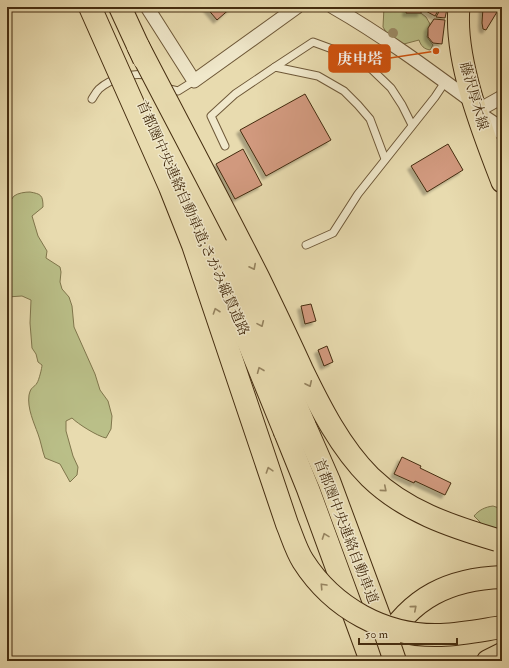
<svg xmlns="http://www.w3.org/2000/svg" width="509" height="668" viewBox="0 0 509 668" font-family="'IM FELL Double Pica','Noto Serif JP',serif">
  <defs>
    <filter id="shadow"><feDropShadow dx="-3.5" dy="3.5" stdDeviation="1" flood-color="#0004"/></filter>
  </defs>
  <rect width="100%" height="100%" fill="#e8dbaf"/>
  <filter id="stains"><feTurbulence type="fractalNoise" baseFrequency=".005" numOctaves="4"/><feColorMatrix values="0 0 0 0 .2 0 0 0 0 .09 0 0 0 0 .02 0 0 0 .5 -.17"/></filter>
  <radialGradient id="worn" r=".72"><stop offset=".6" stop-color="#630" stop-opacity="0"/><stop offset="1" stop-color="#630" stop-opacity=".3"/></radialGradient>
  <g fill="#babf88" stroke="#80764c">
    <path d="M384,7H413L426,17L430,24L427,37L433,45L430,50C424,49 421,46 419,40L404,44L396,41L388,35L383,27Z"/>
    <path d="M30,192C41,194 43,195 43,207L32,216L38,236L47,251L46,258L60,267L61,272L60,282L62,289L69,297L72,306L74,327L95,374L100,390L108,401L112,416L111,429L106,438C97,436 78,424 72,418L66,421V431L73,456L78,467L77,475L70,482L60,464L45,458C42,450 41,442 38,434C34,423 27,408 29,395C31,386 34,388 37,383C39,380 42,368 42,365L38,362L36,354L32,348L30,323L31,300L22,296L7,297V241L8,240C5,228 5,205 14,196C18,193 25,192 30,192Z"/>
    <path d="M493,506L499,508L502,507V530L483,525L474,516C479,510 485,507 493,506Z"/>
  </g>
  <g fill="#d1997e" stroke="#452d10" filter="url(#shadow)">
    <path d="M206,7H232L217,20Z"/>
    <path d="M407,7H422L421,13H406Z"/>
    <path d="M423,7H440L435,16L422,9Z"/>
    <path d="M483,7H500L486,30L483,29L482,23Z"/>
    <path d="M441,8L447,9L445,18L436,17Z"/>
    <path d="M434,19L445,20L442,44L433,43L428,37V28Z"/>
    <path d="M305,94L331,140L266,176L240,130Z"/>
    <path d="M448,144L463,170L427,192L411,166Z"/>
    <path d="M243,149L262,185L235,199L216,164Z"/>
    <path d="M311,304L316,321L305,324L301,306Z"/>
    <path d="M327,346L333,362L324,366L318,350Z"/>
    <path d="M402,457L421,466L420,468L451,483L445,495L415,481L414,483L394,474Z"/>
  </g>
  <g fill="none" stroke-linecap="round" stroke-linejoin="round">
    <defs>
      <g id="service">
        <path d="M275,67L313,42L362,60L391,88L402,105L412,125"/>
        <path d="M165,88L178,91L194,81"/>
        <path d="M92,99C94,96 96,92 99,89C110,79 134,71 149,76"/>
        <path d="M225,146L211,116L235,94L275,67L318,76L344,91L358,105L370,119L385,159"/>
        <path d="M306,245L333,233L358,194L435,97L445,82"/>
      </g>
      <g id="minor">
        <path d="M147,7L194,81L297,7"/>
        <path d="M333,7C382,35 428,69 474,103"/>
        <path d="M477,111L502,97"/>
      </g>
      <path id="tertiary" d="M478,115L502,131"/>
      <path id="primary" d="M459,7C454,60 483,133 502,182"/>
      <g id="motorway">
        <path d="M304,424L329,481L385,632"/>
        <path d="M285,432L308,489L371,661"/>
        <path d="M384,644C411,597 450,579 502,577"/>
        <path d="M488,661L502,654"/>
      </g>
    </defs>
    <use href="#service" stroke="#6e5838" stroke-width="9"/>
    <use href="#minor" stroke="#6e5838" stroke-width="15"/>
    <use href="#tertiary" stroke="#6e5838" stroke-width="19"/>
    <use href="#primary" stroke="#452d10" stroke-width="23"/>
    <use href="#motorway" stroke="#452d10" stroke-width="24"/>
    <use href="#service" stroke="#f0e8cb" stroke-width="7"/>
    <use href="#minor" stroke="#f0e8cb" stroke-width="13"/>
    <use href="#tertiary" stroke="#f0e8cb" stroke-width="17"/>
    <use href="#primary" stroke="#e8dbaf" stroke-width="21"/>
    <use href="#motorway" stroke="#e8dbaf" stroke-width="22"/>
    <defs>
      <g id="motorway-bridge">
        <path d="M90,7L170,187L193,245L287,524C292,536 296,550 303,561C333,608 385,637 441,635C462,634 482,630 502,627"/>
        <path d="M120,7L144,59"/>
        <path d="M138,46C178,123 219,200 258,277C273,308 288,339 302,370C320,407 340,447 370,477C405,511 450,526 497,540"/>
        <path d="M229,251L304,424"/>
        <path d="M210,254L250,346L285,432"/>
        <path d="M385,632L395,661"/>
      </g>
    </defs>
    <use href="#motorway-bridge" stroke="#452d10" stroke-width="24" stroke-linecap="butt"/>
    <use href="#motorway-bridge" stroke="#e8dbaf" stroke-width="22"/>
  </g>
  <circle fill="#9b8b65" cx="393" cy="33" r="5"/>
  <defs><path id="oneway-chevron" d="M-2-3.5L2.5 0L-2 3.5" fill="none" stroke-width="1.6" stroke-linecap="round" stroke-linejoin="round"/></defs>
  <g stroke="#968460">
    <use href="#oneway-chevron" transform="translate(253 267) rotate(63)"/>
    <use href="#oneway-chevron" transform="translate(216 311) rotate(-109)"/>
    <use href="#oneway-chevron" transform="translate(261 324) rotate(66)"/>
    <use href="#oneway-chevron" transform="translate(260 370) rotate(-112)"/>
    <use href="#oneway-chevron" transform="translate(309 384) rotate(65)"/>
    <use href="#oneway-chevron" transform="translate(269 470) rotate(-108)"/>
    <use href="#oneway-chevron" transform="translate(384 489) rotate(40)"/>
    <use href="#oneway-chevron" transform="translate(325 536) rotate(-110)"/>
    <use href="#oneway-chevron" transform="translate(323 586) rotate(-133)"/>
    <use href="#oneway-chevron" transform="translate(414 608) rotate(-41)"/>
  </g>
  <g text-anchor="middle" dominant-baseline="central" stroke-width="3" stroke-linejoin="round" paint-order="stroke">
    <g font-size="14" fill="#452d10" stroke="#f0e8cb">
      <text transform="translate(474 96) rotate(74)">藤沢厚木線</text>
      <text transform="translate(193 218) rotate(66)">首都圏中央連絡自動車道;さがみ縦貫道路</text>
      <text transform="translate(346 531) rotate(69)">首都圏中央連絡自動車道</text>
    </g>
  </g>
  <path fill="none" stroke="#d0520d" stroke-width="1.5" d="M436 51L390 58"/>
  <circle fill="#d0520d" stroke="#f0e8cb" stroke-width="1.5" cx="436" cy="51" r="4"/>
  <rect fill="#d0520d" stroke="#d0520d" stroke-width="1.5" x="329" y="45" width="61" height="27" rx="4"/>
  <g font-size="15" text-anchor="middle" font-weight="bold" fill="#fff">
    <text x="360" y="64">庚申塔</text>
  </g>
  <rect width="509" height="668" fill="none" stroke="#e8dbaf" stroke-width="24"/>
  <rect x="8" y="8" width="493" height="652" fill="none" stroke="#452d10" stroke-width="2"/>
  <rect x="12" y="12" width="485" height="644" fill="none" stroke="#452d10"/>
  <path d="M359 638v6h98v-6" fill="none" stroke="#452d10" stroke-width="2"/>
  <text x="365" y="638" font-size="12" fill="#452d10" stroke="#f0e8cb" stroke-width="3" paint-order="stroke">50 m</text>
  <rect width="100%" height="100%" filter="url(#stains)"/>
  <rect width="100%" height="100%" fill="url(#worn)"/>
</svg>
